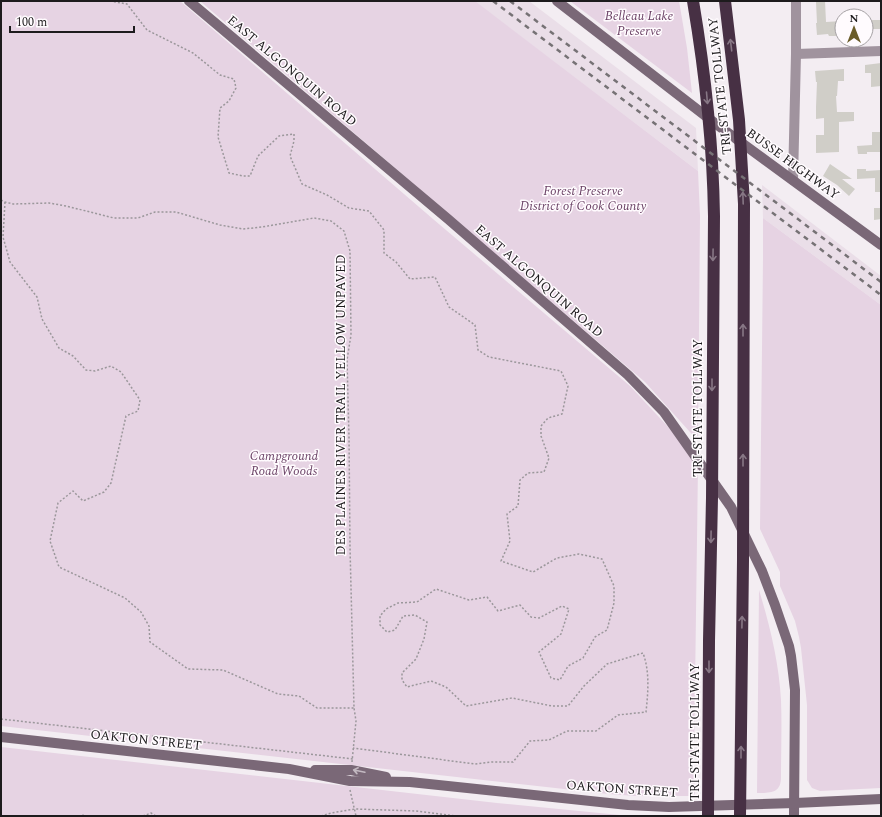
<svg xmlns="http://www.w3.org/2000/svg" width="882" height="817" viewBox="0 0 882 817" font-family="Spectral,serif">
  <rect width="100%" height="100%" fill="#f3edf2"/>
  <g fill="#eadee8">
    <path d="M474,1H529L696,128L698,171Z"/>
    <path d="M762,185L881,276V305L763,218Z"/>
  </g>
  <g fill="#e6d3e3">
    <path d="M1,1H180L433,219L630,386L671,430L698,466L694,761L695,796H635L609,794L1,726Z"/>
    <path d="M200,1H475L698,171L700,216L698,441L645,382Z"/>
    <path d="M570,1H679L687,48L692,93Z"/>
    <path d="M763,218L881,305V788L820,791L812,788L807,780V705L801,648L799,637L795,621L780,586V572L760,529L763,258Z"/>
    <path d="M759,590C770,626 779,663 781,700C782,726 781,751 781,777C781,793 771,793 757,793Z"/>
    <path d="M1,747L497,803L630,816H1Z"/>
  </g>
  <g fill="#d0cec8">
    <path d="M825,1L826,22L842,21V31L837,32L838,36H829L828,34L817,35L816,23H817L816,2Z"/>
    <rect x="867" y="20" width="14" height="9"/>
    <path d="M881,63V86L871,87V73H865V65Z"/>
    <path d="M844,69V81H838L837,96H836L837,112H854V121L839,122V152L816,153V135H824V118L816,119V107L817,82H816L815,71Z"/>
    <path d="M872,132H881V152H867V154H858L857,146L872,145Z"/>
    <path d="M830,164L852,179H842L855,189L849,196L837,185L823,176Z"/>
    <path d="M857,169H866V171L881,170V192H875V178L857,179Z"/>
    <path d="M874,208H881V219L874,220Z"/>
  </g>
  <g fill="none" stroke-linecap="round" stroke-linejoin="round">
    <g stroke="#9b979b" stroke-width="1.5" stroke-dasharray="2 2" stroke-linecap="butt">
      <path d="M110,1L127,4L147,30L193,53L220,75L234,79L236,88L229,101L220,108L218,137L229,173L243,176H250L258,156L279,136L294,134V141L290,156L302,184L327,195L349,208L369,211L384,230V253L396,262L410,279L435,277L449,307L475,325L478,350L489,357L561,371L568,386L562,414L548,418L541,426V436L549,458L544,472L528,473L520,480L518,506L507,514L510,541L501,561L533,572L557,558L579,554L602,559L614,586V603L607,630L595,637L583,658L568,666L560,680L551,678L539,652L561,634L569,609L562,606L539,618L531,617L520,605L498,611L487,597L469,600L436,589L417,602L398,603L386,609L380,616V625L387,632L395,630L403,616L415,615L427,622L424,639L416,659L402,673V680L407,687L431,681L446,687L466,706L512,698L552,706H568L584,686L607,664L643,653C650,672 648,693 646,712L618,715L596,731H567L549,740L530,741L513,762H492L475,764L353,748"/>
      <path d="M1,200L5,202L13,204L49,203L66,206L114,218H138L155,212H176L220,225L243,229L262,227L314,218L331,221L344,231L350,251L351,335L347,360L349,437L350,547L354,708L356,721L352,762"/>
      <path d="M5,202L3,237L10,262L37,297L42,319L59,348L73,356L86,370L95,371L111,366L121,372L140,400L138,411L126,416L111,483L104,492L83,501L73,491L58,503L50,541L59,567L125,598L141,612L149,626L150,642L188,669L223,670L278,694L299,696L317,708H354"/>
      <path d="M1,719L353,759"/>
      <path d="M350,790L356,816"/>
      <path d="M83,816V815L84,816"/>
      <path d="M143,816L151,813L156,816"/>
      <path d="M321,816L331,813L355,809L416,811L456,816"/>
    </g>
    <g stroke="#a0939e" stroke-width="10">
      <path d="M796,54L881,51"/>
      <path d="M793,180L796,54V1"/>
    </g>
    <g stroke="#7a6877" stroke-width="10">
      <path d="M189,1L448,219L628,375L664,412L731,507L762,571L775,605L789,646L791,656L795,690L794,816"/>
      <path d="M557,1L716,124L881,245"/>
      <path d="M1,737L289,769L350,781L410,782L628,805L669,807L795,803L881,799"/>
      <path d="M315,770H351L386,777"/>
    </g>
    <g stroke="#473044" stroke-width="12">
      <path d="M693,1C705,72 713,144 714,216L712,498L709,641L708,816"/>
      <path d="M725,1L739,120L744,204L743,560L740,816"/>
    </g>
    <g stroke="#767275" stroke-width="2.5" stroke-dasharray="5 5" stroke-linecap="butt">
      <path d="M493,1L881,295"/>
      <path d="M510,1L881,282"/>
    </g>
  </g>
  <defs><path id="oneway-shaft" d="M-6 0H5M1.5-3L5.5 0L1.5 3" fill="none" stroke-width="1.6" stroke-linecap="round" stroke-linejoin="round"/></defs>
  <g stroke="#877785">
    <use href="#oneway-shaft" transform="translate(731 45) rotate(-97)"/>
    <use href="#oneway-shaft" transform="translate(707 98) rotate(85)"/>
    <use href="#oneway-shaft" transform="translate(743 198) rotate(-92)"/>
    <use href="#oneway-shaft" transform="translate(713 255) rotate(91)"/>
    <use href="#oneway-shaft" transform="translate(743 330) rotate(-90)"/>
    <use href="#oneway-shaft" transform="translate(712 385) rotate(90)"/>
    <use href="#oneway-shaft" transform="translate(743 460) rotate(-90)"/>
    <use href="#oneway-shaft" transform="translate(711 537) rotate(91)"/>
    <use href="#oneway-shaft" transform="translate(742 622) rotate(-89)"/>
    <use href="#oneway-shaft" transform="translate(709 667) rotate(90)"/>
    <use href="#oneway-shaft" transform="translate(741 752) rotate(-90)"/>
  </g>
  <use stroke="#c3b9c1" href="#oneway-shaft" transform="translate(359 771) rotate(-168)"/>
  <g text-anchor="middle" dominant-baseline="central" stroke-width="3" stroke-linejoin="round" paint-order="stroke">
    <g font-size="13" font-style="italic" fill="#6d4568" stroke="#fffbfe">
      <text x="639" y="16">Belleau Lake<tspan x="639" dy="15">Preserve</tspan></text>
      <text x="583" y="191">Forest Preserve<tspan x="583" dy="15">District of Cook County</tspan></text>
      <text x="284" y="456">Campground<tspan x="284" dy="15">Road Woods</tspan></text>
    </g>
    <g font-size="13" fill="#1d1b1d" stroke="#fffbfe">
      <text transform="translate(292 71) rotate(40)">EAST ALGONQUIN ROAD</text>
      <text transform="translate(720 86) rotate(-96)">TRI-STATE TOLLWAY</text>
      <text transform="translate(793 164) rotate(36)">BUSSE HIGHWAY</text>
      <text transform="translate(539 281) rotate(41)">EAST ALGONQUIN ROAD</text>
      <text transform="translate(341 405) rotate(-90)">DES PLAINES RIVER TRAIL YELLOW UNPAVED</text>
      <text transform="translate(698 408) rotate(-90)">TRI-STATE TOLLWAY</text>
      <text transform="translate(695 732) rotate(-90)">TRI-STATE TOLLWAY</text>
      <text transform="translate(146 740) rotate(6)">OAKTON STREET</text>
      <text transform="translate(622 789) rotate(4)">OAKTON STREET</text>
    </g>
  </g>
  <rect width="882" height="817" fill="none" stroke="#1d1b1d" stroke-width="4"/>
  <g transform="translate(854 28)"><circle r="19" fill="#fffbfe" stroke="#a5a1a4"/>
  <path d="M0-3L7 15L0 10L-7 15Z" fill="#6a5c29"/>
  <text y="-6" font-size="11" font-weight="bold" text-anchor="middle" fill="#1d1b1d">N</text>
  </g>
  <path d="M10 26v6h124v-6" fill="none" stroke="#1d1b1d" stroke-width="2"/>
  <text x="16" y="26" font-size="12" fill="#1d1b1d" stroke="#fffbfe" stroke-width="3" paint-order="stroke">100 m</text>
</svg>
